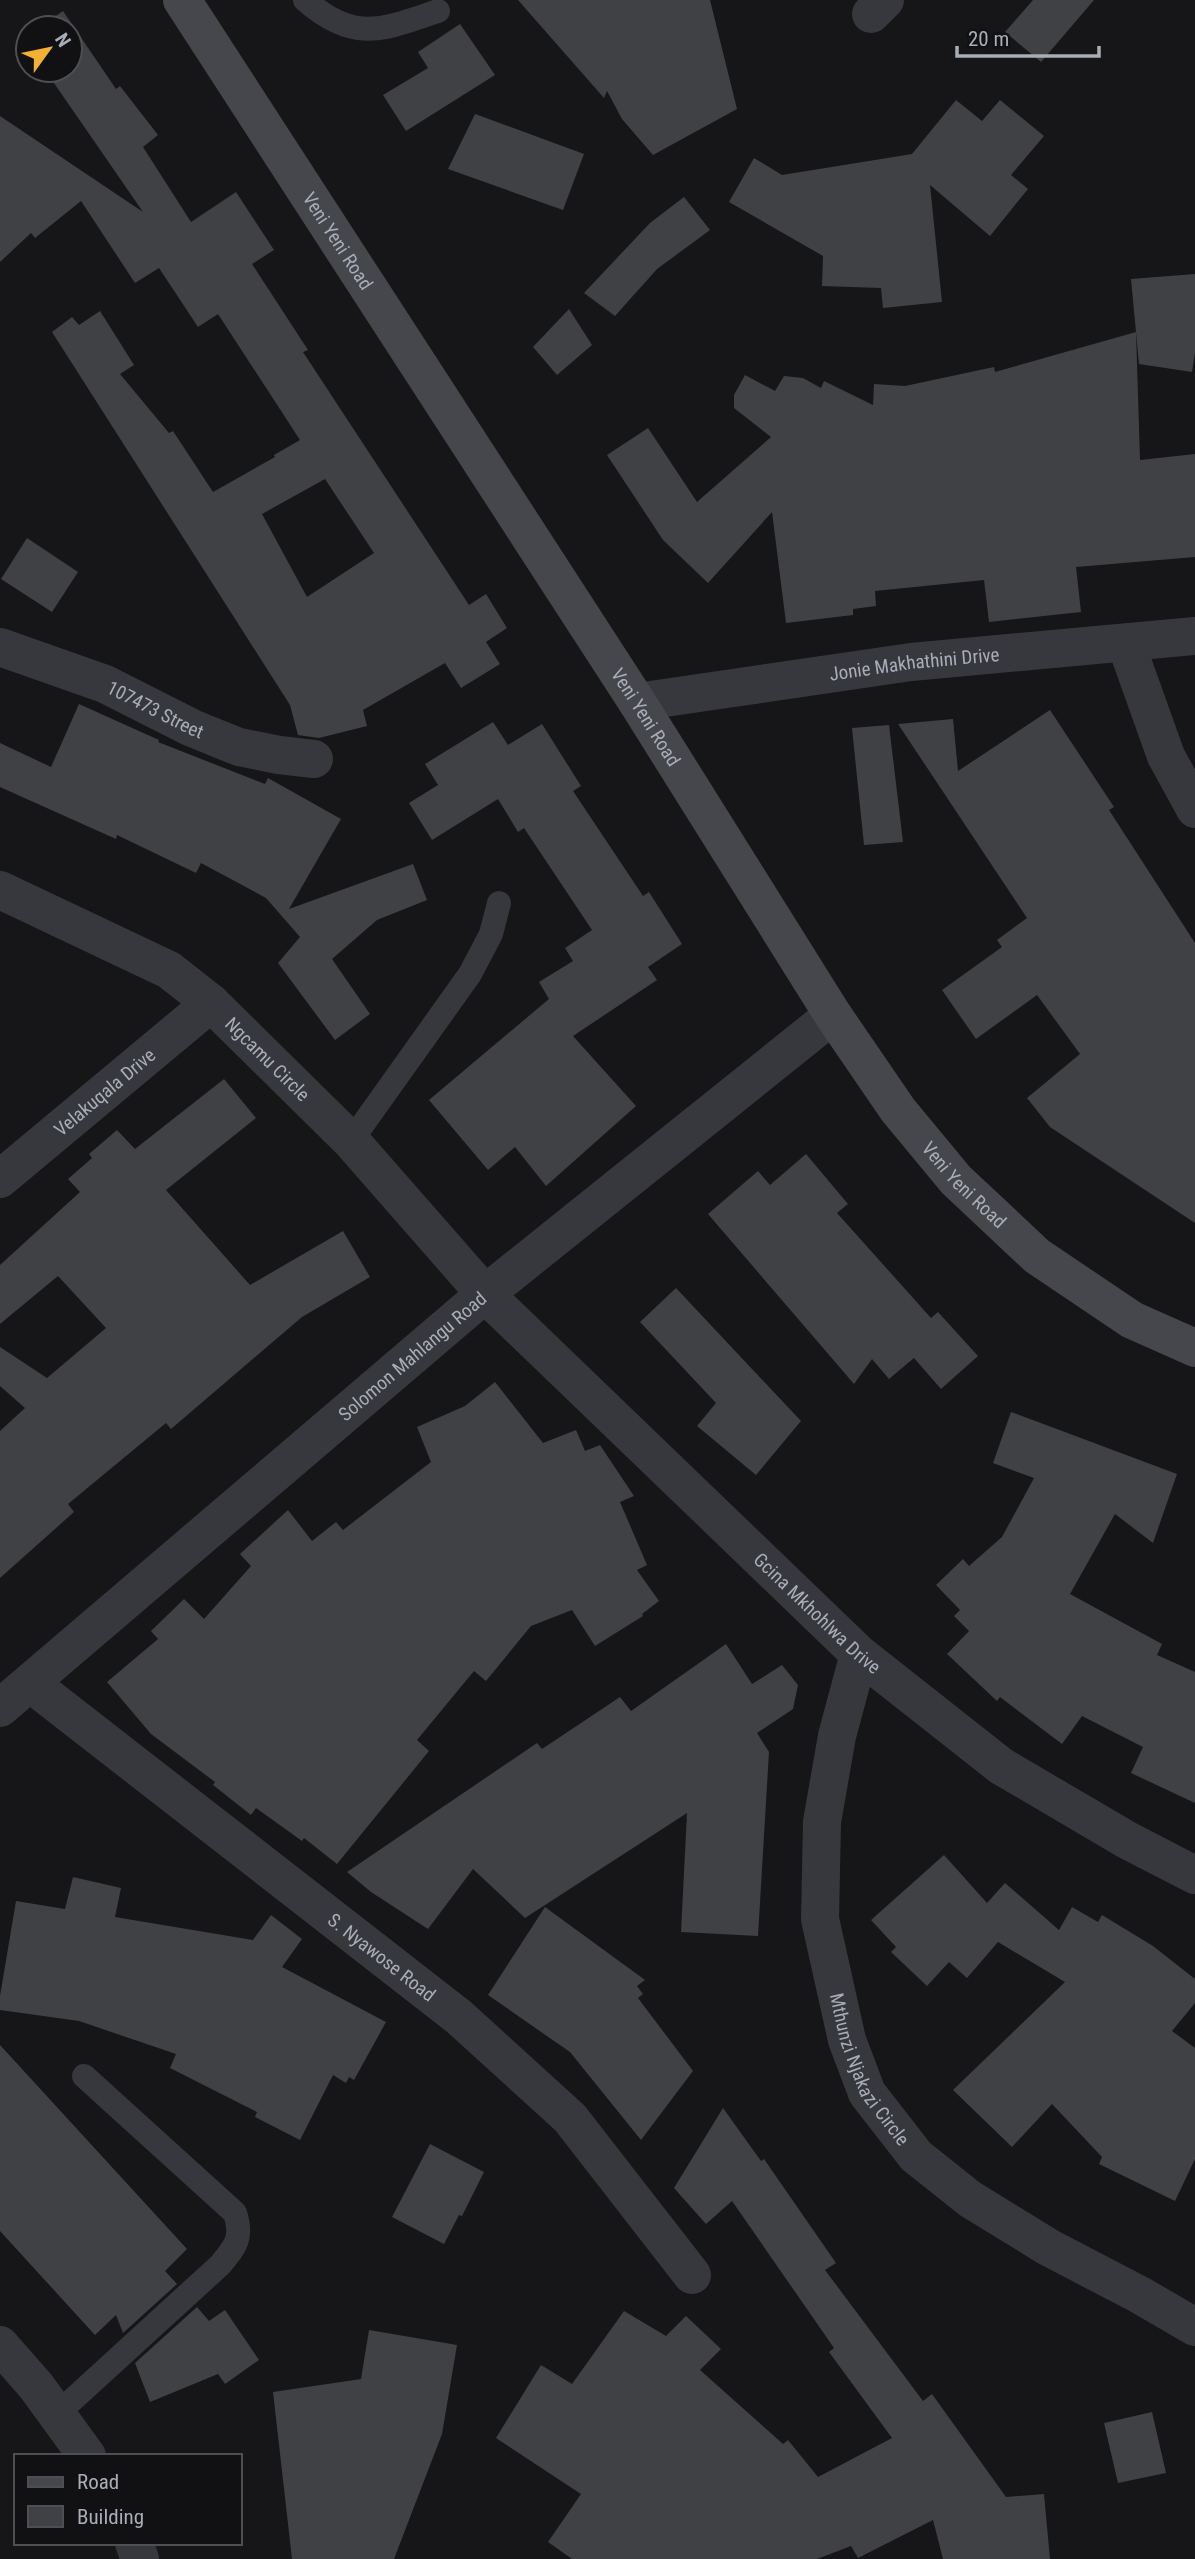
<svg xmlns="http://www.w3.org/2000/svg" width="1195" height="2559" viewBox="0 0 1195 2559" font-family="'Roboto Condensed',sans-serif">
  <rect width="100%" height="100%" fill="#161618"/>
  <g fill="#404145" fill-rule="evenodd">
    <path d="M518,0H710L737,109L653,155L622,119L607,91L604,98Z"/>
    <path d="M1033,0H1094L1041,62L1005,32Z"/>
    <path d="M63,11L116,89L120,86L158,135L143,147L191,222L236,192L274,250L252,264L308,350L303,352L469,605L486,594L507,628L486,642L500,664L461,688L445,663L363,710L367,726L319,738L298,735L290,705L52,332L72,317L79,325L100,311L134,365L120,374L169,433L173,431L213,492L275,457L274,455L300,440L218,314L198,327L159,268L135,283L81,201L35,238L31,233L0,262V116L143,212L45,70H70V28H38ZM325,479L374,553L307,597L262,514Z"/>
    <path d="M460,24L495,75L406,131L383,95L428,68L418,52Z"/>
    <path d="M956,100L982,121L1000,100L1044,136L1011,175L1028,189L990,236L930,185L942,302L883,308L881,288L822,286L823,256L729,202L754,158L782,175L912,154Z"/>
    <path d="M475,114L584,154L563,210L448,169Z"/>
    <path d="M684,197L710,230L657,269L615,316L584,293L650,223Z"/>
    <path d="M1195,274V352L1192,372L1139,364L1131,279Z"/>
    <path d="M569,309L592,345L557,375L533,347Z"/>
    <path d="M1136,332L1140,460L1195,454V557L1076,567L1081,612L989,622L984,580L875,591L876,606L853,609V615L786,623L772,512L708,583L663,540L607,455L648,428L697,502L771,437L734,408V395L745,375L775,391L784,376L803,378L821,388L824,381L873,405L874,384L905,386L994,367L995,372Z"/>
    <path d="M27,538L78,572L52,612L1,579Z"/>
    <path d="M79,704L159,740L158,742L265,784L268,778L341,819L289,909L413,864L427,900L377,920L332,959L370,1014L335,1040L278,963L300,937L266,898L201,863L196,873L117,835L116,839L0,787V743L51,767Z"/>
    <path d="M1050,710L1114,807L1109,810L1195,943V1223L1050,1127L1027,1098L1080,1054L1037,995L976,1039L942,990L1002,947L997,940L1027,918L898,724L953,719L958,771Z"/>
    <path d="M493,722L508,745L542,724L581,786L573,791L643,896L649,892L682,944L648,967L657,980L573,1036L636,1106L546,1186L515,1147L488,1170L429,1100L549,999L539,982L573,961L565,948L592,930L524,828L518,832L498,799L432,840L409,803L438,785L425,764Z"/>
    <path d="M889,725L903,842L864,845L852,728Z"/>
    <path d="M224,1079L256,1118L166,1190L250,1285L343,1231L370,1277L302,1317L171,1429L166,1423L68,1504L74,1512L0,1578V1431L25,1408L0,1386V1347L47,1378L106,1328L58,1276L0,1324V1265L80,1192L68,1179L92,1158L89,1154L117,1130L135,1149Z"/>
    <path d="M806,1154L848,1204L837,1213L931,1318L938,1312L978,1356L941,1389L914,1358L889,1379L872,1359L854,1384L708,1214L758,1171L770,1185Z"/>
    <path d="M676,1288L801,1421L756,1475L697,1426L716,1403L640,1322Z"/>
    <path d="M495,1382L543,1443L576,1430L585,1451L600,1445L634,1496L620,1502L647,1565L637,1570L659,1601L642,1614L643,1616L595,1646L572,1610L531,1626L486,1681L474,1671L417,1740L429,1751L337,1864L304,1838L302,1841L256,1808L251,1815L213,1785L215,1782L151,1734L107,1682L158,1639L151,1631L184,1599L204,1619L251,1566L240,1554L288,1510L312,1541L336,1522L343,1530L431,1462L417,1427L465,1406Z"/>
    <path d="M1011,1412L1177,1474L1153,1543L1115,1514L1070,1594L1162,1644L1157,1655L1195,1672V1803L1131,1773L1143,1747L1082,1716L1062,1744L1000,1697L997,1701L947,1654L969,1631L954,1616L960,1610L936,1585L963,1559L969,1566L1002,1537L1034,1478L993,1463Z"/>
    <path d="M726,1644L752,1684L782,1665L798,1685L793,1709L757,1733L769,1752L758,1936L681,1932L687,1813L525,1918L473,1869L428,1929L371,1892L347,1872L537,1743L542,1749L620,1697L631,1711Z"/>
    <path d="M944,1855L987,1903L1005,1883L1059,1930L1072,1907L1098,1922L1102,1915L1153,1946L1195,1979V2003L1172,2031L1195,2048V2159L1175,2201L1099,2164L1102,2157L1052,2104L1012,2147L953,2090L1065,1982L998,1942L967,1978L949,1962L927,1986L891,1952L896,1947L871,1920Z"/>
    <path d="M73,1877L121,1888L115,1917L253,1940L271,1915L302,1939L282,1967L386,2022L354,2080L349,2077L346,2083L333,2075L300,2140L255,2117L257,2112L170,2068L176,2054L79,2021L0,2010V1996L16,1901L65,1909Z"/>
    <path d="M545,1907L645,1980L637,1986L643,1994L638,1998L693,2071L641,2140L570,2052L488,1995Z"/>
    <path d="M0,2045L187,2249L165,2271L177,2284L123,2333L116,2315L95,2335L0,2231Z"/>
    <path d="M723,2108L761,2161L764,2159L836,2263L825,2270L923,2401L932,2394L1006,2497L1044,2494L1050,2559H943L933,2520L858,2558L851,2546L817,2559H572L548,2542L581,2494L496,2438L541,2365L572,2384L624,2311L666,2336L686,2316L721,2349L700,2370L783,2444L788,2440L818,2477L892,2438L829,2352L834,2348L732,2201L706,2224L674,2188Z"/>
    <path d="M430,2144L484,2172L462,2216L459,2215L444,2244L392,2217Z"/>
    <path d="M197,2307L209,2321L225,2310L259,2360L225,2384L218,2374L150,2402L135,2363Z"/>
    <path d="M369,2330L457,2345L442,2434L394,2559H292L273,2392L361,2379Z"/>
    <path d="M1152,2412L1166,2473L1118,2483L1104,2423Z"/>
  </g>
  <g fill="none" stroke-linecap="round" stroke-linejoin="round">
    <g stroke="#37383d" stroke-width="24">
      <path d="M305,0C354,43 382,30 438,11"/>
      <path d="M351,1141L470,974L491,934L499,903"/>
      <path d="M57,2414L220,2265C236,2246 243,2238 235,2213L84,2076"/>
    </g>
    <g stroke="#37383d" stroke-width="38">
      <path d="M871,14L885,0"/>
      <path d="M1126,644L1166,756L1195,809"/>
      <path id="s1" d="M0,647L105,684L192,728L239,747L279,755L314,759"/>
      <path id="s2" d="M637,702L911,662L1195,636"/>
      <path id="s3" d="M0,890L169,970L211,1003L351,1141L485,1294L859,1654L1001,1766L1127,1840L1195,1875"/>
      <path id="s4" d="M0,1179L211,1003"/>
      <path id="s5" d="M859,1654L837,1736L822,1822L820,1919L847,2040L867,2093L916,2156L970,2199L1048,2247L1140,2295L1195,2327"/>
      <path id="s6" d="M30,1683L459,2017L570,2118L692,2275"/>
      <path id="s7" d="M0,1708L485,1294L833,1015"/>
      <path d="M0,2345L36,2386L87,2456"/>
      <path d="M134,2543L140,2559"/>
    </g>
    <path stroke="#45474d" stroke-width="38" id="s8" d="M182,0L637,702L833,1015L898,1110L956,1180L1037,1256L1132,1320L1195,1348"/>
  </g>
  <g text-anchor="middle" dominant-baseline="central" stroke-width="5" stroke-linejoin="round" paint-order="stroke">
    <g font-size="19" fill="#a8adb8" stroke="#111113">
      <text stroke="none"><textPath href="#s8" startOffset="287">Veni Yeni Road</textPath></text>
      <text stroke="none"><textPath href="#s2" startOffset="280">Jonie Makhathini Drive</textPath></text>
      <text stroke="none"><textPath href="#s1" startOffset="168">107473 Street</textPath></text>
      <text stroke="none"><textPath href="#s8" startOffset="854">Veni Yeni Road</textPath></text>
      <text stroke="none"><textPath href="#s3" startOffset="320">Ngcamu Circle</textPath></text>
      <text stroke="none"><textPath href="#s4" startOffset="136">Velakuqala Drive</textPath></text>
      <text stroke="none"><textPath href="#s8" startOffset="1421">Veni Yeni Road</textPath></text>
      <text stroke="none"><textPath href="#s7" startOffset="542">Solomon Mahlangu Road</textPath></text>
      <text stroke="none"><textPath href="#s3" startOffset="1101">Gcina Mkhohlwa Drive</textPath></text>
      <text stroke="none"><textPath href="#s6" startOffset="446">S. Nyawose Road</textPath></text>
      <text stroke="none"><textPath href="#s5" startOffset="429">Mthunzi Njakazi Circle</textPath></text>
    </g>
  </g>
  <rect x="14" y="2454" width="228" height="91" fill="#111113" stroke="#4d4f55" stroke-width="2"/>
  <rect x="28" y="2477" width="35" height="10" fill="#45474d" stroke="#4d4f55" stroke-width="2"/>
  <text x="77" y="2489" font-size="21" fill="#a8adb8">Road</text>
  <rect x="28" y="2506" width="35" height="21" fill="#404145" stroke="#4d4f55" stroke-width="2"/>
  <text x="77" y="2524" font-size="21" fill="#a8adb8">Building</text>
  <g transform="translate(49 49) rotate(57)"><circle r="33" fill="#111113" stroke="#4d4f55" stroke-width="2"/>
  <path d="M0-5L12 26L0 18L-12 26Z" fill="#f2b134"/>
  <text y="-10" font-size="19" font-weight="bold" text-anchor="middle" fill="#a8adb8">N</text>
  </g>
  <path d="M957 46v10h142v-10" fill="none" stroke="#a8adb8" stroke-width="3.5"/>
  <text x="968" y="46" font-size="21" fill="#a8adb8" stroke="#111113" stroke-width="5" paint-order="stroke">20 m</text>
</svg>
